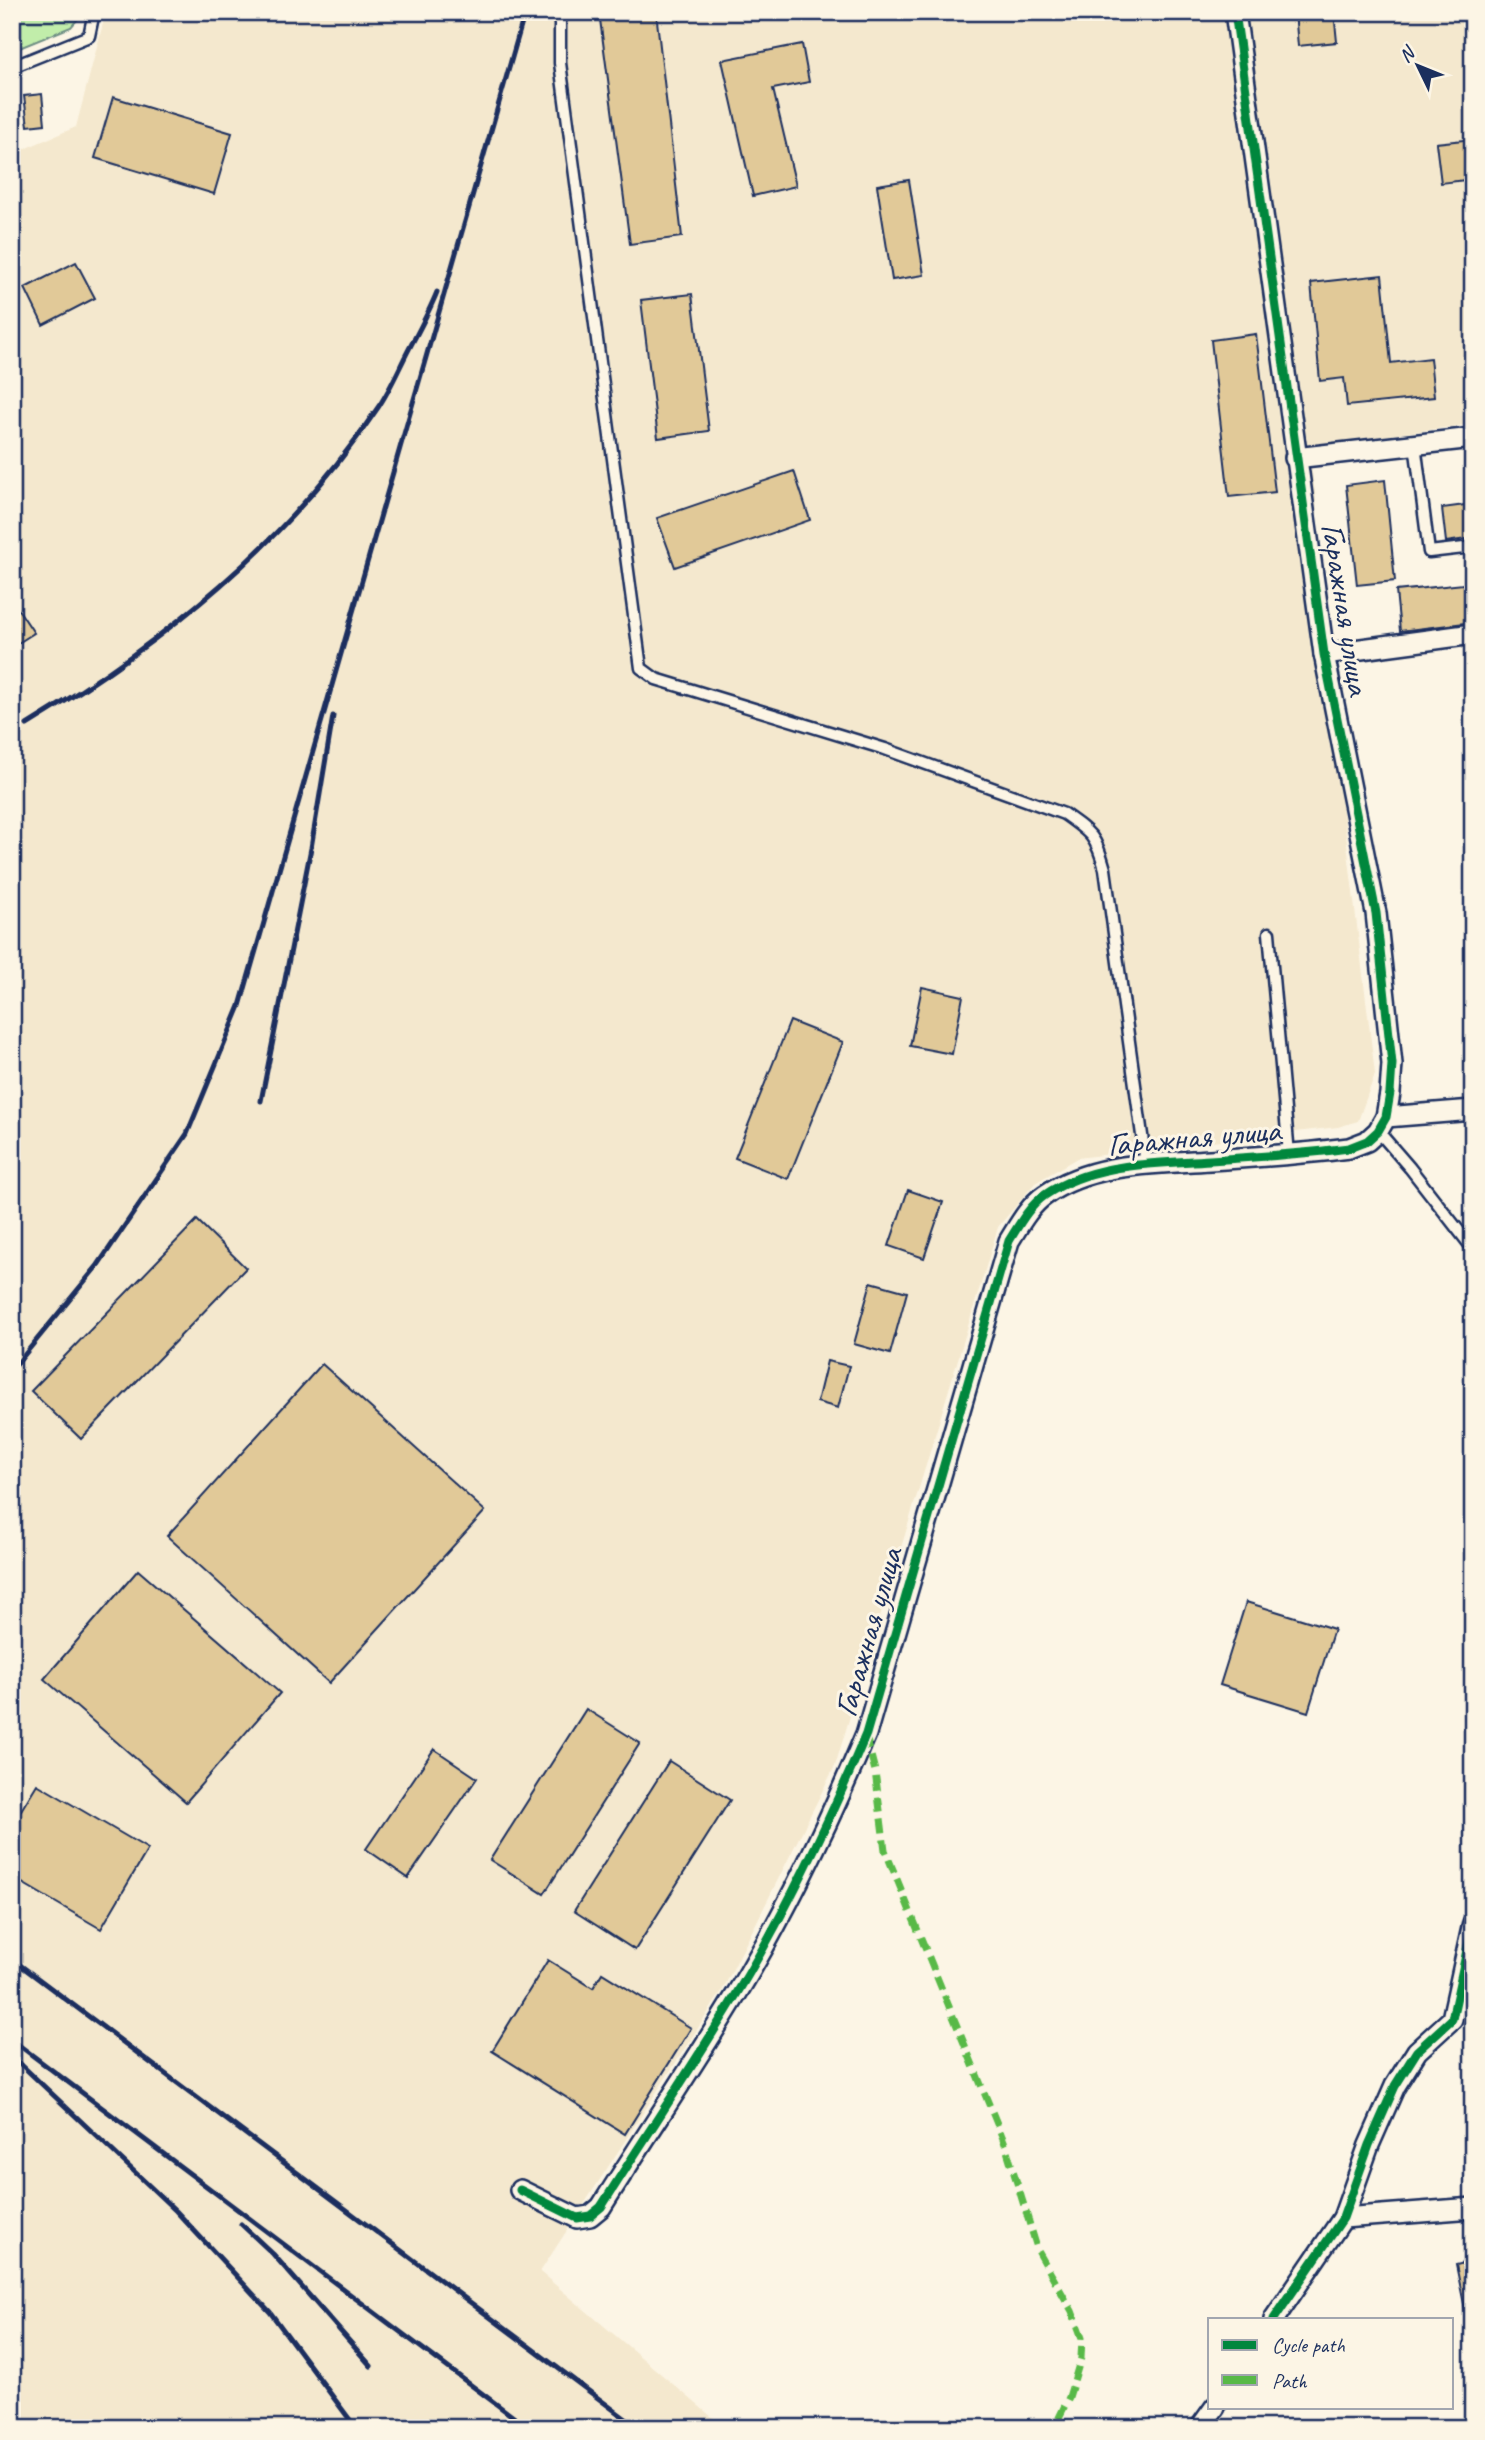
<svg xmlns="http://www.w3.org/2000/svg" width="1485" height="2440" viewBox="0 0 1485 2440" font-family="Caveat,sans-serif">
  <rect width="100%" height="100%" fill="#fcf5e5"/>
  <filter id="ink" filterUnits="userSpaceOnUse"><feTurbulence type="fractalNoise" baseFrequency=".0143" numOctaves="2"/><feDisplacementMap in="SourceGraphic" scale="14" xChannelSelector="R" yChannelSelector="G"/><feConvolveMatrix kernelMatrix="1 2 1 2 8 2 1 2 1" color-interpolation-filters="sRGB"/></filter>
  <g filter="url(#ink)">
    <path fill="#f4e8ce" d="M106,12H1473V424L1308,446L1316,498L1324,654L1375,1074L1358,1121L1338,1127L1077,1158L1035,1183L998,1227L835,1766L722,1991L540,2272L725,2428H12V154L76,127Z"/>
    <path fill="#c1edaa" stroke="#6e8e84" stroke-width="2" d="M12,12H84L71,27L12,51Z"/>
    <g fill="#e1c998" stroke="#1b2f5e" stroke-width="2">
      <path d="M599,12H656L682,237L630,244Z"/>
      <path d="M1295,12H1334L1337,42L1298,46Z"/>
      <path d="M802,44L809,82L773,89L796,186L753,196L722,60Z"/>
      <path d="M42,94L45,124L28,126L24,96Z"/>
      <path d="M113,97L232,133L214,194L95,158Z"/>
      <path d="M1473,139V179L1441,183L1436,143Z"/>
      <path d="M909,180L924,275L892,280L877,185Z"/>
      <path d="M76,262L95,298L43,325L25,288Z"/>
      <path d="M1382,275L1391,363L1430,358L1434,397L1347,406L1344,378L1320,381L1311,283Z"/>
      <path d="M692,294L709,431L658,438L641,300Z"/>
      <path d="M1256,334L1275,492L1229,497L1211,340Z"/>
      <path d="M794,471L810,520L675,567L657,518Z"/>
      <path d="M1385,480L1395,581L1357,585L1346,485Z"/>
      <path d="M1473,504V538L1446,542L1442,508Z"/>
      <path d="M1473,583V622L1400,631L1396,591Z"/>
      <path d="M12,600L34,633L12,647Z"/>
      <path d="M922,987L963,996L952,1054L910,1046Z"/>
      <path d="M790,1021L843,1042L788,1179L735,1158Z"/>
      <path d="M908,1190L943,1202L924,1258L889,1246Z"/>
      <path d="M197,1220L246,1268L81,1439L31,1391Z"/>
      <path d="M871,1282L907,1292L890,1354L854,1344Z"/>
      <path d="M827,1361L849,1366L838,1408L817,1402Z"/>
      <path d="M322,1364L485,1511L329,1683L167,1536Z"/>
      <path d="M138,1570L280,1693L186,1802L44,1679Z"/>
      <path d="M1246,1602L1334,1629L1308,1712L1220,1685Z"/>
      <path d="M586,1709L640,1743L544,1894L490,1860Z"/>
      <path d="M434,1749L477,1778L408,1878L366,1849Z"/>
      <path d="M669,1761L730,1800L635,1950L574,1911Z"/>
      <path d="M37,1784L148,1849L101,1929L12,1877V1825Z"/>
      <path d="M548,1960L593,1988L602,1973L691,2028L625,2134L492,2051Z"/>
      <path d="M1473,2261V2308L1465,2309L1456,2265Z"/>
    </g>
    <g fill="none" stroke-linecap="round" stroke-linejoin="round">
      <defs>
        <g id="service">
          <path d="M560,12V63L641,668L656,679L885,749L1064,814C1091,833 1096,836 1105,869L1146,1164"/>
          <path d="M12,67L89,36L94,12"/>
          <path d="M1415,444L1429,552L1473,547"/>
          <path d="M1269,933L1289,1154"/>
          <path d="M1378,1131L1410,1168L1473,1249"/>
        </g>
        <g id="minor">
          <path d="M1295,458L1473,438"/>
          <path d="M1324,654L1473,634"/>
          <path d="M1386,1117L1473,1110"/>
          <path d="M520,2190L577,2218L590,2216L601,2207C650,2129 702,2053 749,1973C793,1897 832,1815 866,1734L1009,1241C1019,1225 1029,1206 1045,1195C1093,1162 1155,1164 1210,1160C1257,1157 1303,1154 1349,1148L1367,1141L1378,1131L1386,1117L1390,1093L1392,1064L1376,913L1324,654L1235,12"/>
          <path d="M1343,2218L1473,2208"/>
          <path d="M1274,2319L1343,2218L1369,2145L1395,2086L1417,2051L1452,2019L1473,1923"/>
          <path d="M1200,2428L1215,2407"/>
        </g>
      </defs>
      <use href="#service" stroke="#1b2f5e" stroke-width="15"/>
      <use href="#minor" stroke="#1b2f5e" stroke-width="24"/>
      <use href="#service" stroke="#fcf5e5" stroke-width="10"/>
      <use href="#minor" stroke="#fcf5e5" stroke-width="19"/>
      <g stroke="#1b2f5e" stroke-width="5">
        <path d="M27,725C165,641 289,542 379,406C391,388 399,368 409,349C419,330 429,312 437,292"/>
        <path d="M261,1101L311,848L333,716"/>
        <path d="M12,1370L98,1265L187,1134L240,1006L525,12"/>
        <path d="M12,1959L638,2428"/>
        <path d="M12,2040L528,2428"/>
        <path d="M12,2056L176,2211L270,2312L356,2428"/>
        <path d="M241,2224L273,2254L371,2366"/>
      </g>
      <path stroke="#58b947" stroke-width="7" stroke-dasharray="14 7" stroke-linecap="butt" d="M866,1736L875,1771L885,1850L1004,2141L1038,2251L1072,2311L1082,2338L1081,2358L1069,2397L1054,2428"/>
      <defs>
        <g id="cycleway">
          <path d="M520,2190L577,2218L590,2216L601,2207C650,2129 702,2053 749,1973C793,1897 832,1815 866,1734L1009,1241C1019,1225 1029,1206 1045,1195C1093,1162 1155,1164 1210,1160C1257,1157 1303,1154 1349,1148L1367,1141L1378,1131L1386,1117L1390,1093L1392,1064L1376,913L1324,654L1235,12"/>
          <path d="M1274,2319L1343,2218L1369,2145L1395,2086L1417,2051L1452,2019L1473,1923"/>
        </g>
      </defs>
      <use href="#cycleway" stroke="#fcf5e5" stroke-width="13"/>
      <use href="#cycleway" stroke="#00873e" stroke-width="9"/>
    </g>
  </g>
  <g text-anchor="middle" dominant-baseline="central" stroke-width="6" stroke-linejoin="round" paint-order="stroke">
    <g font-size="33" fill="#1b2f5e" stroke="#fcf5e5">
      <text transform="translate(1346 609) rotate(81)">Гаражная улица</text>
      <text transform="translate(1194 1137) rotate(-5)">Гаражная улица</text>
      <text transform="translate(868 1632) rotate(-74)">Гаражная улица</text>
    </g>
  </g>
  <rect width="1485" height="2440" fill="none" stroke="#fcf5e5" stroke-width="42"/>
  <rect x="21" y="21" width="1443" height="2398" fill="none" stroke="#1b2f5e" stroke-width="2.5" filter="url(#ink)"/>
  <rect x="1208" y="2318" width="245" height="91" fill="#fcf5e5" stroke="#a2a6af" stroke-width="2"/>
  <rect x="1222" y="2340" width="35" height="10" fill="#00873e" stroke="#a2a6af" stroke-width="2"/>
  <text x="1272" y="2352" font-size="21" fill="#1b2f5e">Cycle path</text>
  <rect x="1222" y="2375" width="35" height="10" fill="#58b947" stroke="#a2a6af" stroke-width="2"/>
  <text x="1272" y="2388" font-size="21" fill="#1b2f5e">Path</text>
  <g transform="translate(1418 66) rotate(313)" stroke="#fcf5e5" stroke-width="5" paint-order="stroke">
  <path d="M0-5L12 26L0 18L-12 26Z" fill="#1b2f5e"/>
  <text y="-10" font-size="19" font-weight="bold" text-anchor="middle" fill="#1b2f5e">N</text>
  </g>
</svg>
